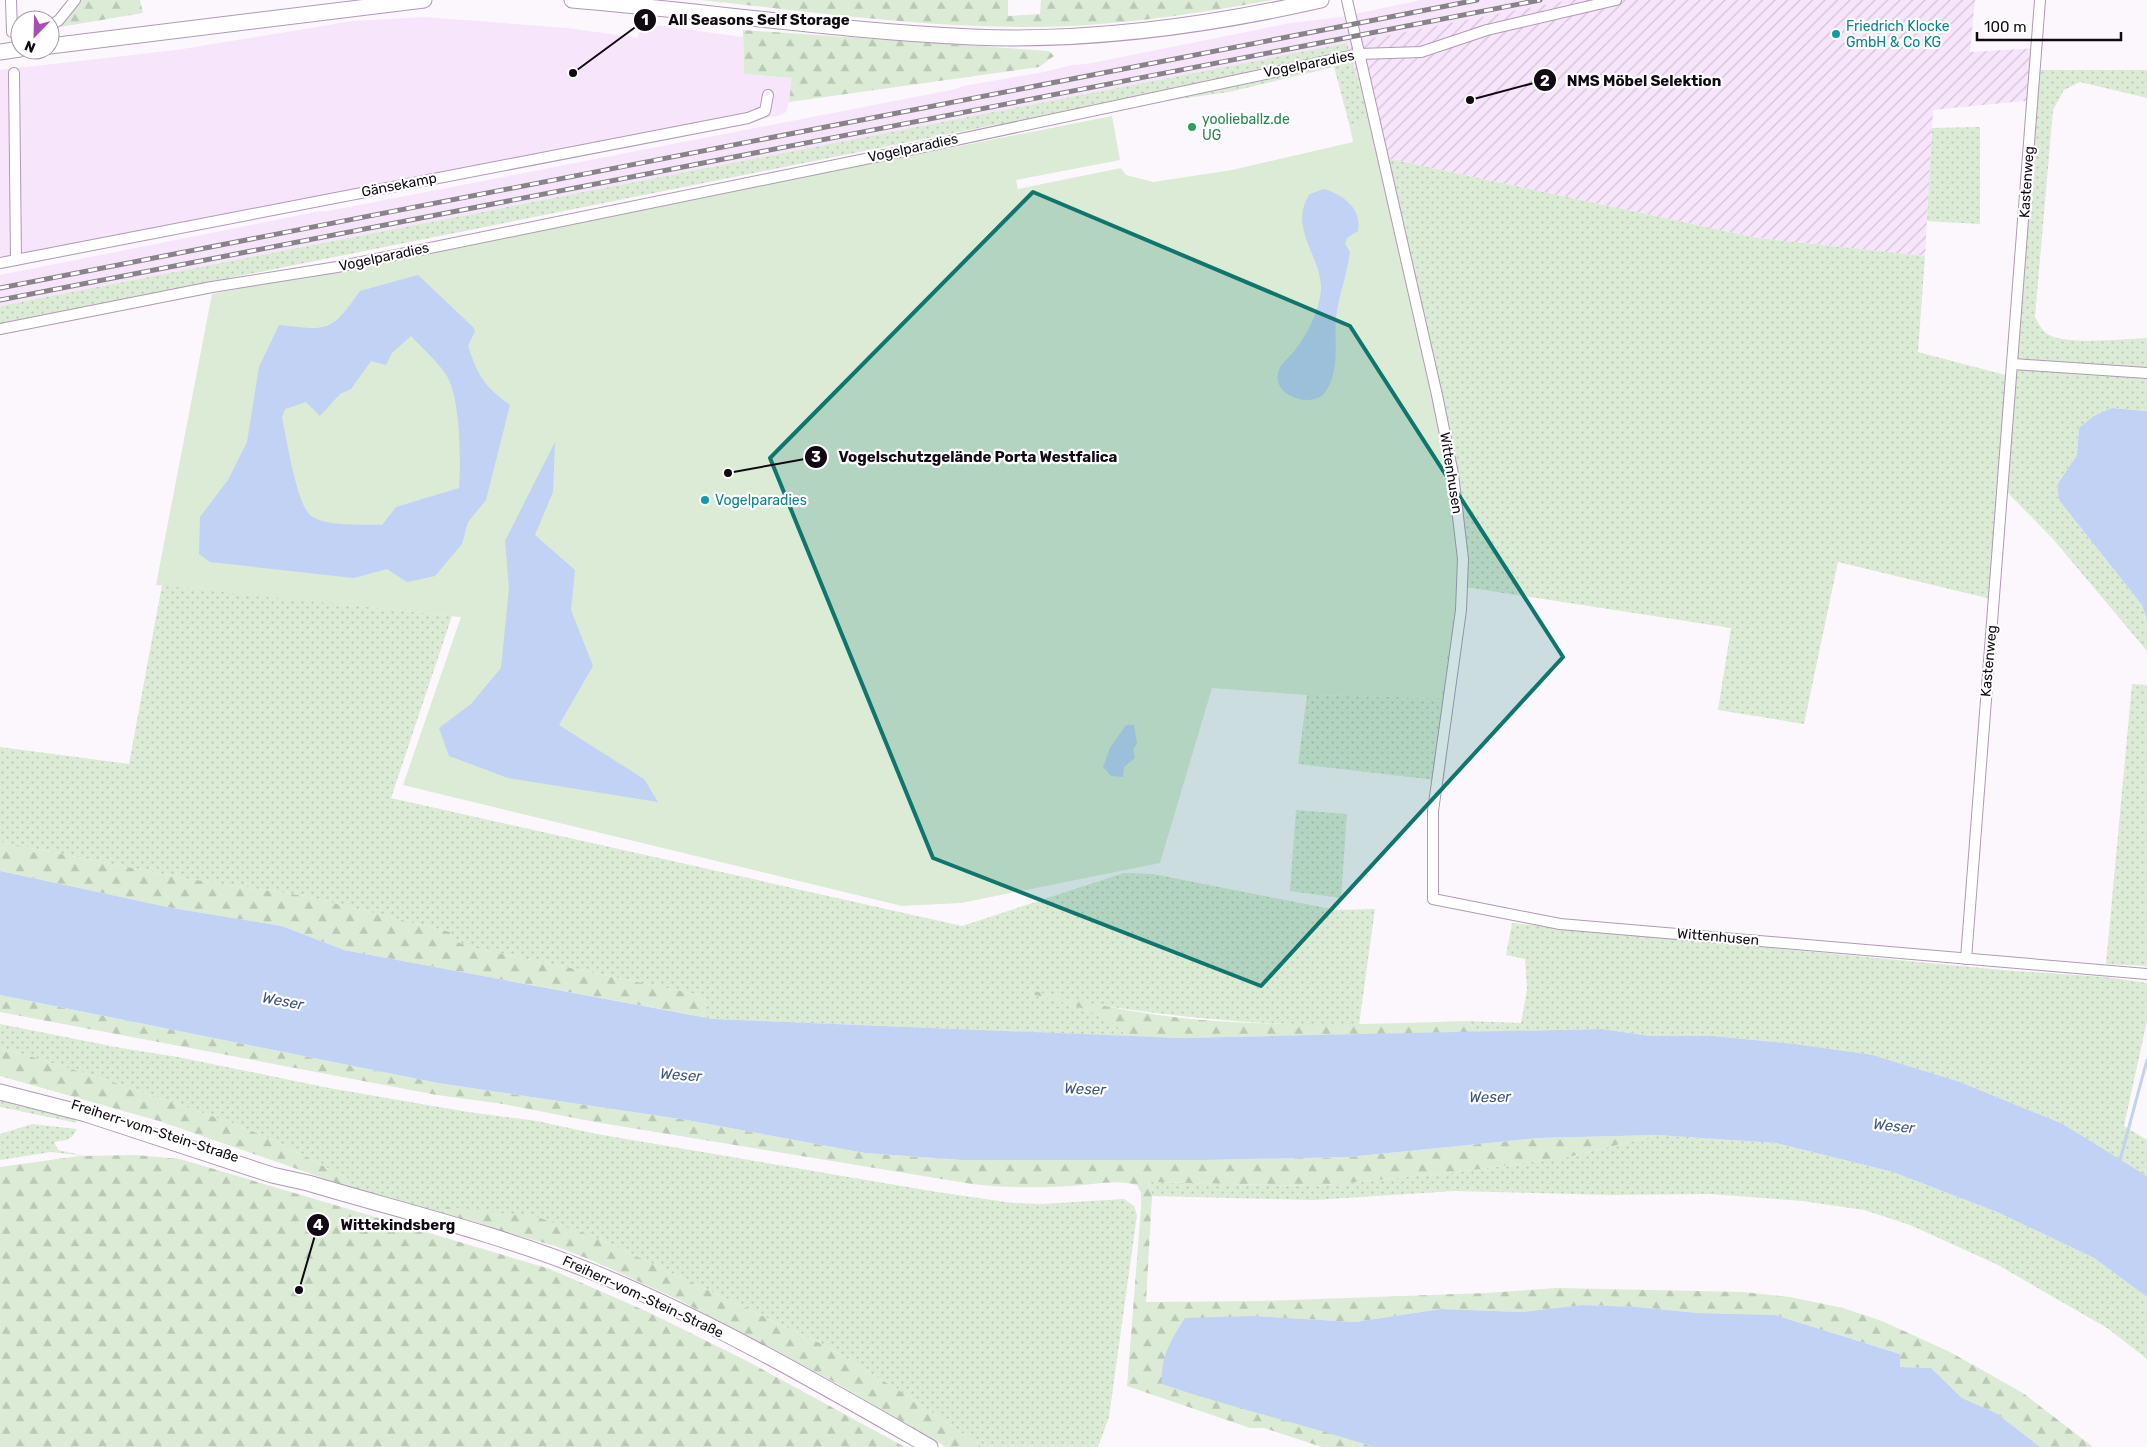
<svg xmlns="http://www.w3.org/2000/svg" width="2147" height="1447" viewBox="0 0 2147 1447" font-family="Rubik,sans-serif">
  <defs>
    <pattern id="industrial-furrows" width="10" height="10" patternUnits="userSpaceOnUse" patternTransform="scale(1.25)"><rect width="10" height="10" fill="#f7e5fb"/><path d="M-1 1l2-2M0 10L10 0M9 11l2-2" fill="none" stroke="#d3c3d6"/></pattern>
    <pattern id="grass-dots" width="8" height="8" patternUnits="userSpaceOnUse" patternTransform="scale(1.25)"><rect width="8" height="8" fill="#dbebd5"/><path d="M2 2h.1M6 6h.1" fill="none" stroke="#bbc8b6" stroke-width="1.8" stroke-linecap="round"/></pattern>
    <pattern id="forest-firs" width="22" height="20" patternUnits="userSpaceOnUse" patternTransform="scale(1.25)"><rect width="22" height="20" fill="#dbebd5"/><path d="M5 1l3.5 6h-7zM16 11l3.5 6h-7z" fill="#bbc8b6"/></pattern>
  </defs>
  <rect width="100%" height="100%" fill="#fcf7fd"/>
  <g fill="#f7e5fb">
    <path d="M1421,0H1570L0,306V275L321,211H328L956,89L963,86L1044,72L1071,65L1087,64L1290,23L1341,17Z"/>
    <path d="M424,17L568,28L638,38L640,23L743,37L744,74L793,78L789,102L786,112L781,115L752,121L0,266V70L176,50L353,21Z"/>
  </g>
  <path fill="url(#industrial-furrows)" d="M1570,0H1975L1970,52L2039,48L2035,100L1933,110L1925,256L1757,238L1381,157L1347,43Z"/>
  <g fill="url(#grass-dots)">
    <path d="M1347,43L1369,117L1350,127L1334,67L1229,92L994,125L0,324V306Z"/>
    <path d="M2037,70H2147V98L2080,82L2064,90L2053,110L2035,317C2039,324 2042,331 2049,335C2068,345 2125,339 2147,338V411L2113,408L2079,428L2077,455L2057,485L2059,500L2142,605L2147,620V651L2053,539L2006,491L1995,600L1838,562L1804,724L1718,710L1731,628L1465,587L1444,781L1298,764L1307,695L1441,698L1381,157L1757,238L1925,256L1918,352L2013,377Z"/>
    <path d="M1980,127V224L1927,221L1932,128Z"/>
    <path d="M162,585L452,616L391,798L962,926L1124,873L1153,874L1336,910L1375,909L1359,1025C1244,1026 1141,1014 1029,993C1057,1001 1109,1011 1126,1036L713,1019L703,1017L706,1006L704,996L474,948L451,940L450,932L305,896L189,879L0,842V747L129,764Z"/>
    <path d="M2132,684L2147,685V966L2106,964Z"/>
    <path d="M1296,810L1347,814L1341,898L1290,891Z"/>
    <path d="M1512,923L2002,970L2105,977L2147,983V1021L2124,1126L2147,1140V1176L2063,1124L1960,1082L1872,1056L1795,1044L1713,1036H1650L1602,1029L1472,1032L1473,1027L1467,1021L1521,1023L1527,989L1525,959L1506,955Z"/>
    <path d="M0,1024L121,1048L178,1057L329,1088L468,1112L537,1121L597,1134L937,1192L1013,1203L1042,1204L1124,1199L1134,1206L1137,1215L1109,1417L1098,1447H982L908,1396L830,1348L600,1239L446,1208L444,1215L346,1186L348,1179L276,1141L232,1123L110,1081L0,1047Z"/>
    <path d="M0,1100L65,1115L74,1118L77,1123L0,1107Z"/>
    <path d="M32,1124L77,1129C71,1141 66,1140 54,1142L58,1150L86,1156L51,1152L0,1160V1134Z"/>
    <path d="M1657,1135L1776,1143L1893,1172L1997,1212L2094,1258L2147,1297V1359L2107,1328L1998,1265L1910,1225L1864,1210L1802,1201L1711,1194L1611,1195L1454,1191L1315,1200L1152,1196L1149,1182L1315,1186L1458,1172L1568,1157Z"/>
  </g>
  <g fill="url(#forest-firs)">
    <path d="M80,0H140L143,13L60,27Z"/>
    <path d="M701,0H1008V16L1040,14L1041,0H1273C1195,14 1116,26 1036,27C924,28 813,12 701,0Z"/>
    <path d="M743,30L1049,51L1054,56L1039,67L789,102L792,78L744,74Z"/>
    <path d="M0,842L189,879L305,896L450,932L451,940L474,948L704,996L706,1006L703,1017L344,950L282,926L172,908L0,871Z"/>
    <path d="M1034,991C1099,1006 1165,1019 1232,1022C1310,1026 1389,1024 1467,1021L1473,1027L1472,1032L1180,1038L1126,1036C1109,1011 1056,1001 1028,993Z"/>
    <path d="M0,995L438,1083L687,1120L865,1153L962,1160H1205L1349,1157L1538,1138L1657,1135L1568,1157L1458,1172L1315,1186L1149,1182L1152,1196L1146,1302L1261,1301L1486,1293L1557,1288L1743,1292L1790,1297L1843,1308L1882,1321L1950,1352L2023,1393L2093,1447H2040L1996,1413L1962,1398L1931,1368L1899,1367L1900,1354L1775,1315L1698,1313L1637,1307L1582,1305L1521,1312L1441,1309L1355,1322L1255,1316L1324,1431L1374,1447H1322L1264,1428H1250L1127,1386L1141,1208V1193L1137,1185C1115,1179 1094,1185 1072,1186C1036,1188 1007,1188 972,1184L595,1122L503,1104L437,1095L0,1012Z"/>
    <path d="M0,1047L110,1081L232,1123L276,1141L348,1179L346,1186L159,1121L0,1076Z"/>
    <path d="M136,1155L180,1159L550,1269L648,1312L745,1360L905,1447H0V1167L79,1156Z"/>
    <path d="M446,1207L537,1217L600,1239L830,1348L908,1396L982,1447H946L836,1383L677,1299L591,1260L555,1246L444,1215Z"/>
  </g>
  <path fill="#dbebd5" d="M1112,116L1120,160L1016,180L1018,189L1121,168L1126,175L1153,182L1232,170L1353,142L1350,127L1369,117L1450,471L1460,551L1458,586L1441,698L1307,695L1212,688L1160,863L961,903L902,906L403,785L461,617L156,585L212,294Z"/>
  <g fill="#c1d2f5" fill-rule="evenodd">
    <path d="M1324,189C1344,195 1362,209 1358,231L1347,238L1345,244L1350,252C1347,274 1339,295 1336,317C1334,343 1341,375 1322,396C1312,401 1304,401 1293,397C1282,393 1274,382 1279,370C1282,362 1291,356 1296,349C1308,334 1320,308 1321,289C1322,257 1287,227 1310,194Z"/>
    <path d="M418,275L473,327L475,331L468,346C478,376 484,386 510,405L486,500L468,522L462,544L435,576L407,582L387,569L354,578L210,562L199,554L200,517L228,480L247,442L259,367L279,325C328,330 330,334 360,291ZM411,336C422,348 436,360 445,373C461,395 461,462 459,488L396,507L382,525C365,524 323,527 310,515C296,501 287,440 282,418L285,409L306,402L320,416L340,394L351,389L371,361L386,365L392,353Z"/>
    <path d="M2112,408L2147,411V620L2142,605L2059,500L2057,485L2077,455L2079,428L2094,416Z"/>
    <path d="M555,442L553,492L535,535L575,570L571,610L593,666L559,725L644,779L658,802L508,778L449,756L439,728L471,704L501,668L509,588L505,541Z"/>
    <path d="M1126,725H1134L1137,744L1133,749L1135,758L1124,767L1123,777L1111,776L1103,767L1110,748Z"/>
    <path d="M0,871L172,908L282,926L344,950L713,1019L1180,1038L1602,1029L1650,1036H1713L1795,1044L1872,1055L1960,1082L2063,1124L2147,1176V1297L2094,1258L1997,1212L1893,1172L1776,1143L1657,1135L1538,1138L1349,1157L1205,1160H962L865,1153L687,1120L438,1083L0,995Z"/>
    <path d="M1582,1305L1637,1307L1698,1313L1775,1315L1900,1354V1367L1931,1368L1962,1398L1996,1413L2040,1447H1374C1304,1424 1232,1408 1162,1384C1160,1358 1171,1340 1185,1318L1255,1316L1355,1322L1441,1309L1521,1312Z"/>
  </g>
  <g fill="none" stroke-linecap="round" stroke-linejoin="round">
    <path stroke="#c1d2f5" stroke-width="3" d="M2120,1160L2147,1060"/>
    <defs>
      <g id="minor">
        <path d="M11,0L12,32L20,31"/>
        <path d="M1347,0L1437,395L1453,474L1463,559L1461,610L1433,811V899L1560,924L2147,974"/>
        <path d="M50,26L59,20L75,0"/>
        <path d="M14,73L16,260"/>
        <path d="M0,263L748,118L765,111L768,95"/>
        <path d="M0,329L212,287L337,267L909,150L1359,54L1421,52L1487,30L1616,0"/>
        <path d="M2013,364L2147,373"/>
        <path d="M1966,959L2040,0"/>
      </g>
      <g id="primary">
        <path d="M572,0C705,11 838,31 972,37C1089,42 1207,26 1321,0"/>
        <path d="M50,46L424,0"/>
        <path d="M0,52L20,49"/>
        <path d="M0,1092L86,1114L272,1175L308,1183C402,1211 499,1234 590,1271C708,1319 820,1384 930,1447"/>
      </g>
    </defs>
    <use href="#minor" stroke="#b099b6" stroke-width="12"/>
    <use href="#primary" stroke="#b099b6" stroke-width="17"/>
    <use href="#minor" stroke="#fff" stroke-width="10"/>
    <use href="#primary" stroke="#fff" stroke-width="15"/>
    <defs>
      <g id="rail">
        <path d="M0,288L1477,0"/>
        <path d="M0,300L1540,0"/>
      </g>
    </defs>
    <use href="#rail" stroke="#88828a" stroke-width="5"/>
    <use href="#rail" stroke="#fff" stroke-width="3" stroke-dasharray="9" stroke-linecap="butt"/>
  </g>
  <path fill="#0f766e" fill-opacity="0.2" stroke="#0f766e" stroke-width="4" stroke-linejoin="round" d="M1033,192L1350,326L1563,657L1261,986L933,858L770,458Z"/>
  <g fill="#0f9aa8" stroke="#fff" stroke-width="2">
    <circle cx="1836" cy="34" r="5"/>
    <circle cx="705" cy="500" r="5"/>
  </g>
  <circle fill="#2e9e5b" stroke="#fff" stroke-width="2" cx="1192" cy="127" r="5"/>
  <g text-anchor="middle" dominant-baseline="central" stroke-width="4.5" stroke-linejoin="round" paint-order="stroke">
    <g font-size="14" fill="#0d838f" stroke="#fff" text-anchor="start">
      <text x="1846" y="26">Friedrich Klocke<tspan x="1846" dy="16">GmbH &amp; Co KG</tspan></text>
      <text x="715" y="500">Vogelparadies</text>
    </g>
    <g font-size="14" fill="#110913" stroke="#fff">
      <text transform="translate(1309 64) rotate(-11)">Vogelparadies</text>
      <text transform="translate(913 148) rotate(-12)">Vogelparadies</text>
      <text transform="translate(2027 182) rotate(-86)">Kastenweg</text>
      <text transform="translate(399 185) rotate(-11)">Gänsekamp</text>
      <text transform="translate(384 257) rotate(-12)">Vogelparadies</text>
      <text transform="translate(1451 473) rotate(81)">Wittenhusen</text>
      <text transform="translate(1989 661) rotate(-85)">Kastenweg</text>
      <text transform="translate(1718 937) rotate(5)">Wittenhusen</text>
      <text transform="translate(155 1131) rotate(18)">Freiherr-vom-Stein-Straße</text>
      <text transform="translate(643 1297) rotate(25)">Freiherr-vom-Stein-Straße</text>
    </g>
    <g font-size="14" fill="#27864d" stroke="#fff" text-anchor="start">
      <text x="1202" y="119">yoolieballz.de<tspan x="1202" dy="16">UG</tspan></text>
    </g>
    <g font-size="15" font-style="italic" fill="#3e5483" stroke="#fff">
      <text transform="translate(283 1001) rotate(11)">Weser</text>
      <text transform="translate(681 1075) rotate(4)">Weser</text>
      <text transform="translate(1085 1089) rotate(2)">Weser</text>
      <text transform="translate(1490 1097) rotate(-1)">Weser</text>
      <text transform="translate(1894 1126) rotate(6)">Weser</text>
    </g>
  </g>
  <path fill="none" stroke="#110913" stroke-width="2" d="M573 73L645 20M1470 100L1545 80M728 473L816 457M299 1290L318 1225"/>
  <g fill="#110913" stroke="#fff" stroke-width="2">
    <circle cx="573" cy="73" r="5"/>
    <circle cx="1470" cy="100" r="5"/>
    <circle cx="728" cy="473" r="5"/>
    <circle cx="299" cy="1290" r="5"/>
    <circle cx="645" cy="20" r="12"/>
    <circle cx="1545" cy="80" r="12"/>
    <circle cx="816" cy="457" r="12"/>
    <circle cx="318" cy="1225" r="12"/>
  </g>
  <g font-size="15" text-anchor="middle" font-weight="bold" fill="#fff">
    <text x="645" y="25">1</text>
    <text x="1545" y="86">2</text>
    <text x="816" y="462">3</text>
    <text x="318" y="1230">4</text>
  </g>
  <g font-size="15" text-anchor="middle" font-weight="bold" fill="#110913" stroke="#fff" stroke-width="4.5" stroke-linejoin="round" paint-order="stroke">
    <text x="759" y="25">All Seasons Self Storage</text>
    <text x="1644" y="86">NMS Möbel Selektion</text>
    <text x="978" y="462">Vogelschutzgelände Porta Westfalica</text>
    <text x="398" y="1230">Wittekindsberg</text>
  </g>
  <g transform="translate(35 35) rotate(203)"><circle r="24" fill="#ffffff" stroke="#a09da1"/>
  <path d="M0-4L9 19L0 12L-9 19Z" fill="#ab4db6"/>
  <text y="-8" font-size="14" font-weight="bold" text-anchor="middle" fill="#110913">N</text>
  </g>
  <path d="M1977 32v8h144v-8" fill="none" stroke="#110913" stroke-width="2.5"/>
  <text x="1984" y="32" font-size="15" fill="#110913" stroke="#ffffff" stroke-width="4" paint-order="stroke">100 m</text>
</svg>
